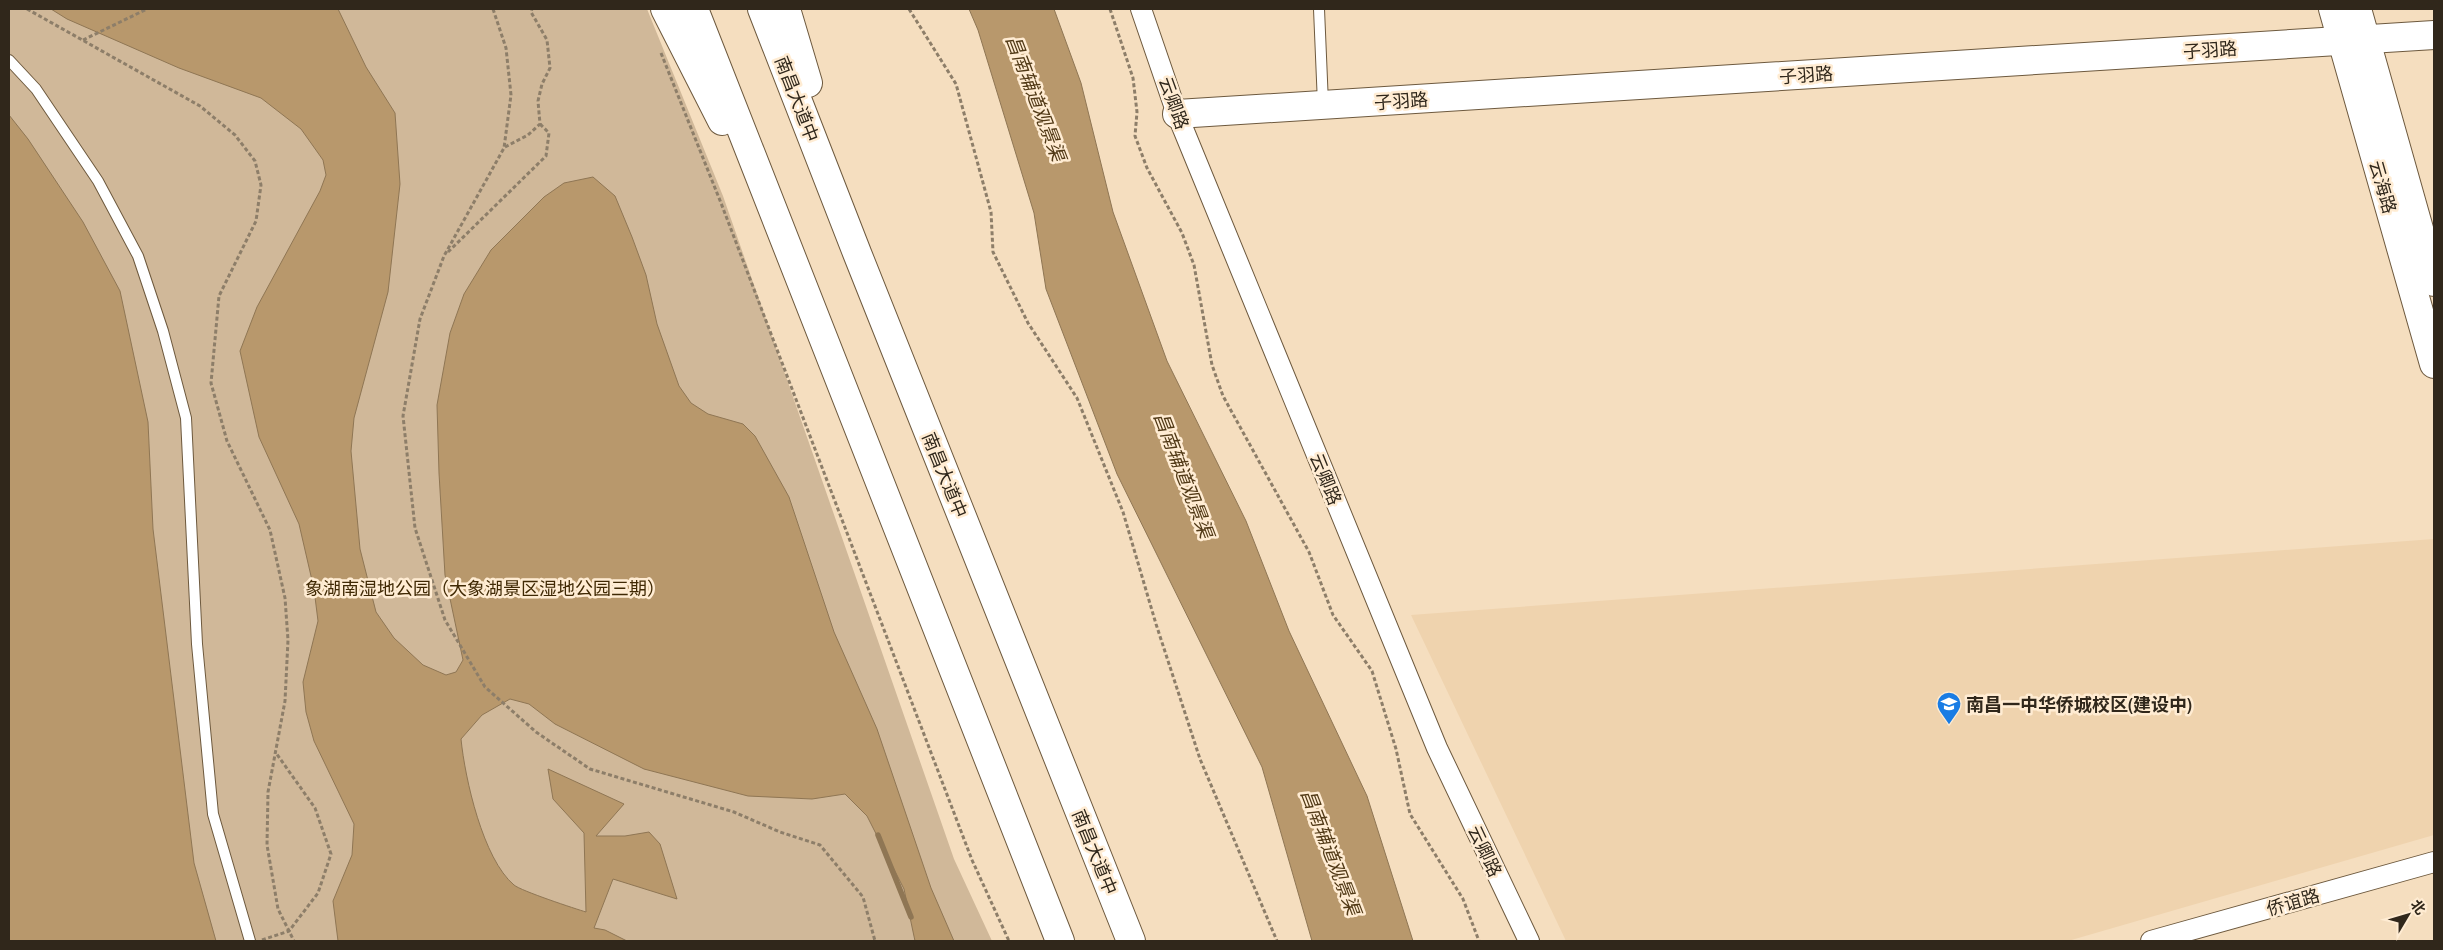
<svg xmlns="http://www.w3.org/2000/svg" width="2443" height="950" viewBox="0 0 2443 950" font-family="'Archivo Narrow','Noto Sans SC',sans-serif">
  <rect width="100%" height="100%" fill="#f5debf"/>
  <path fill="#efd3ae" d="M2434,539V835L2068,941H1566L1411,615Z"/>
  <path fill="#d0b899" d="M9,9H647L723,196L954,859L992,941H194L9,125Z"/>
  <g fill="#b8986c" stroke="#8f7654">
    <path d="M51,9H338L366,67L395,113L400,184L388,292L354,418L351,451L360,549L376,612L394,638L423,665L446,675L456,672L463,660L445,575L439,473L437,405L450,333L464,294L491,250L544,197L564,183L593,177L615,196L632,237L646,275L657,324L679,386L691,403L708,414L743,424L755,436L789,497L834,632L877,729L931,888L954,941H915L904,889L867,816L845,794L812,799L748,796L644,769L555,724L529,704L510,699L482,715L461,739C465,779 483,859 514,885C521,891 576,909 586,912L584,833L553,799L548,769L624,804L596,836H625L649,832L660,844L677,899L613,879L594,928L605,930L627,941H338L333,901L352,855L354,824L314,741L306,712L303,682L318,621L314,589L299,524L259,437L240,351L257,307L320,191L326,175L323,160L301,129L261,98L179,68L67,19Z"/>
    <path d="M969,9H1054L1081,83L1113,212L1167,361L1246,521L1289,631L1367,796L1413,941H1312L1262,767L1117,474L1046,289L1034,213L978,30Z"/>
    <path d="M9,115L28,139L83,222L120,291L148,422L153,529L194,863L216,941H9Z"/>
  </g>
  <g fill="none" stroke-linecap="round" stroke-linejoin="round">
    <path stroke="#8f7654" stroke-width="5.5" d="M878,835L911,917"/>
    <defs>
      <g id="lane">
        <path d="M1319,9L1323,104"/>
        <path d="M9,60L36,89L98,181L138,256L163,331L186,418L197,644L213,814L250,941"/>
      </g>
      <g id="street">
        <path d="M1141,9L1177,114L1437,748L1529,941"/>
        <path d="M2151,941L2434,862"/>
      </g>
      <g id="secondary">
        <path d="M2333,9L2434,364"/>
        <path d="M2357,9L2434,282"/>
        <path d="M1177,114L2434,35"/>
      </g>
      <g id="highway">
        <path d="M665,9L722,121"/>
        <path d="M694,9L1060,941"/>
        <path d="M762,9L857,253L1131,941"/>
        <path d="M786,9L808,83"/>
      </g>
    </defs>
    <use href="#lane" stroke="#6d593e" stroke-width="12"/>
    <use href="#street" stroke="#6d593e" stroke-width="22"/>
    <use href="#secondary" stroke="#6d593e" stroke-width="30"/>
    <use href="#highway" stroke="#6d593e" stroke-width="30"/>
    <g stroke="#8d7e69" stroke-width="3" stroke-dasharray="4 2.5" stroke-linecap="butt">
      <path d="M27,9L200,106L235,135L255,161L261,185L256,221L219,296L211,383L227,441L270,530L285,598L288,640L285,701L268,792L267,845L278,909L294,941"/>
      <path d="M493,9L506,48L511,95L504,148L444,256L420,319L403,416L415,528L445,620L485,687L536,732L590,769L734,812L780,832L820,845L863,897L875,941"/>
      <path d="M909,9L956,84L991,212L993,252L1028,323L1077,398L1123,512L1156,624L1200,759L1277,941"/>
      <path d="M1110,9L1133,78L1137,112L1135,136L1147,168L1182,233L1194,265L1212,365L1223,396L1309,552L1333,615L1372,671L1396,749L1410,814L1463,899L1479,941"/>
      <path d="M83,40L147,9"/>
      <path d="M661,53L721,203L972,860L1009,941"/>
      <path d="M505,147L528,135L540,124L538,101L542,84L550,68L547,40L531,12L532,9"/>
      <path d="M448,252L546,156L549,133L540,124"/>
      <path d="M262,940L289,931L318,893L331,854L315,808L276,753"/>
    </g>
    <use href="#lane" stroke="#fff" stroke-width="10"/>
    <use href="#street" stroke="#fff" stroke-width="20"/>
    <use href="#secondary" stroke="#fff" stroke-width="28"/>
    <use href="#highway" stroke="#fff" stroke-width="28"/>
  </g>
  <defs>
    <symbol id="school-pin" viewBox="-11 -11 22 30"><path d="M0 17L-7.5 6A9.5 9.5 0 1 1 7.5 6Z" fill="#197ce4" stroke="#ffecd3"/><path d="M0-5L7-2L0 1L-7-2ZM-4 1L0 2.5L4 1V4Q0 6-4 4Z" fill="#fff"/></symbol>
  </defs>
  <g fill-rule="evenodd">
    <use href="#school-pin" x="1935" y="690" width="28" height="38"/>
  </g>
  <g text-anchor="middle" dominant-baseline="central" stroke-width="5" stroke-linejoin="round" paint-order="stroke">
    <g font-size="18" fill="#30271b" stroke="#ffecd3">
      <text transform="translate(2210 50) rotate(-4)">子羽路</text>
      <text transform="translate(1806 75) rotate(-4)">子羽路</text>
      <text transform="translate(797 99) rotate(69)">南昌大道中</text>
      <text transform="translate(1401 101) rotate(-4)">子羽路</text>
      <text transform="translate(1174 103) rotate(70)">云卿路</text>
      <text transform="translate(2383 187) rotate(74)">云海路</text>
      <text transform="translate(945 475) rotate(68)">南昌大道中</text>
      <text transform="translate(1326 479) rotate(68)">云卿路</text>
      <text transform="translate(1485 851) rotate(65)">云卿路</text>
      <text transform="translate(1095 852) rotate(68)">南昌大道中</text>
      <text transform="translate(2293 902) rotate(-16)">侨谊路</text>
    </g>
    <g font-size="18" fill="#402904" stroke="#ffecd3">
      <text x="485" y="588">象湖南湿地公园（大象湖景区湿地公园三期）</text>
    </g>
    <g font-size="18" font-weight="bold" fill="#30271b" stroke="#ffecd3" text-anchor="start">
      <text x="1966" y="704">南昌一中华侨城校区(建设中)</text>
    </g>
    <g font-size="19" font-style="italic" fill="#513916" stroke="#ffecd3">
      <text transform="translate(1036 98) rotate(69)">昌南辅道观景渠</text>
      <text transform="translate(1184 475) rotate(69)">昌南辅道观景渠</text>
      <text transform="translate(1331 852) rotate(69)">昌南辅道观景渠</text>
    </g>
  </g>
  <rect width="2443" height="950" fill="none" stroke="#30271b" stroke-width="20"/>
  <g transform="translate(2408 915) rotate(52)" stroke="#ffecd3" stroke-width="4" paint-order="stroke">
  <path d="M0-4L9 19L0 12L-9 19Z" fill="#30271b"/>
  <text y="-8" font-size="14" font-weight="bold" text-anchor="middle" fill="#30271b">北</text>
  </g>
</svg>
